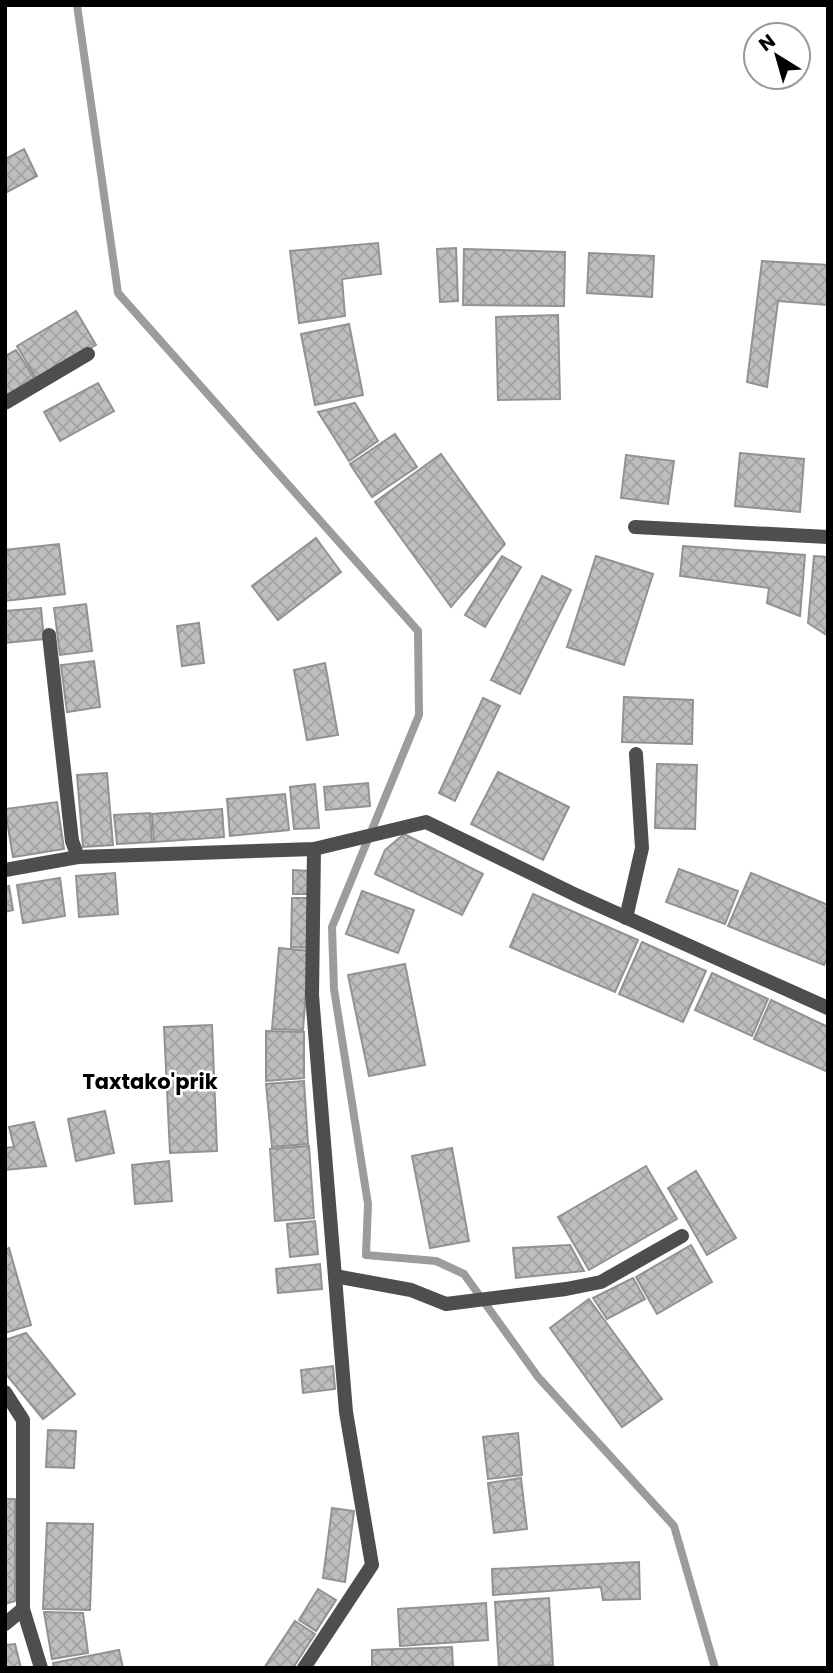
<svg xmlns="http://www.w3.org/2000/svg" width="833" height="1673" viewBox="0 0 833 1673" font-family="Poppins,sans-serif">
  <defs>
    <pattern id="building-cross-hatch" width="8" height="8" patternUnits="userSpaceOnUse" patternTransform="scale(1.75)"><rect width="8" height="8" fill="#bebebe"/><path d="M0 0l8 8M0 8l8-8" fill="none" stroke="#a2a2a2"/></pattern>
  </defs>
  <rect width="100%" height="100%" fill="#fff"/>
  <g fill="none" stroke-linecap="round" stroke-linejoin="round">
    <path stroke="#9c9c9c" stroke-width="8" d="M77,5L118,293L418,631L419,715L332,927L334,989L368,1204L366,1255L436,1261L464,1274L538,1377L674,1526L715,1668"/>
  </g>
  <g fill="url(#building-cross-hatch)" stroke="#929292" stroke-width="2">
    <path d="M24,149L37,176L5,193V159Z"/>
    <path d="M378,243L381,274L342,279L345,316L299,323L290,251Z"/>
    <path d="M456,248L458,301L440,302L437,249Z"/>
    <path d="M464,249L565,252L564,306L463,305Z"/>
    <path d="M589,253L654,256L652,297L587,293Z"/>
    <path d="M762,261L828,265V305L778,301L767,387L747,382Z"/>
    <path d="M76,311L96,345L37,380L17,346Z"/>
    <path d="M558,315L560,399L498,400L496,317Z"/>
    <path d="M349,324L363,395L315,405L301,334Z"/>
    <path d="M16,350L36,381L5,400V356Z"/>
    <path d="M98,383L114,411L60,441L44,412Z"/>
    <path d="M355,403L378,441L349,461L318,412Z"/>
    <path d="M395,434L417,467L372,497L350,464Z"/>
    <path d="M740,453L804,459L800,512L735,506Z"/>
    <path d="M441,454L505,544L451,607L375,502Z"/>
    <path d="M626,455L674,461L668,504L621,498Z"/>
    <path d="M316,538L341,572L278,620L252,586Z"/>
    <path d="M59,544L65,594L5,601V550Z"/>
    <path d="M683,546L805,555L800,616L767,603L769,588L680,576Z"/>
    <path d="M502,556L521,567L485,627L465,615Z"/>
    <path d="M596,556L653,574L624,665L567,647Z"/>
    <path d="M814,556L828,557V636L808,623Z"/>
    <path d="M542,576L571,590L520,694L491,680Z"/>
    <path d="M86,604L92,651L60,655L54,608Z"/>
    <path d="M41,608L44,639L5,643V611Z"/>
    <path d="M199,623L204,663L182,666L177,626Z"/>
    <path d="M94,661L100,707L67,712L61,665Z"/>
    <path d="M325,663L338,735L307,740L294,670Z"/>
    <path d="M624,697L693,700L692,744L622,742Z"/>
    <path d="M483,698L500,706L455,801L439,793Z"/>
    <path d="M657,764L697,765L695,829L655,828Z"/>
    <path d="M498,772L569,807L543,860L471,824Z"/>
    <path d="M107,773L113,845L83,847L77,775Z"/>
    <path d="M368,783L370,806L326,810L324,787Z"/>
    <path d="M315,784L319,828L294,829L290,787Z"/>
    <path d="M285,794L289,830L230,836L227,799Z"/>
    <path d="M57,802L64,849L13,857L5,809Z"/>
    <path d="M222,809L224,837L154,842L152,814Z"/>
    <path d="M150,813L152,842L117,844L114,815Z"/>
    <path d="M404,834L483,874L462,915L375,874L385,850Z"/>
    <path d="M679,869L738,891L725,924L666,902Z"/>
    <path d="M293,870L309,871V894H293Z"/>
    <path d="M115,873L118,914L79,917L76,876Z"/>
    <path d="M751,873L828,905V957L824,965L728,926Z"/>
    <path d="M60,878L65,916L23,923L17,885Z"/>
    <path d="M9,886L13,910L5,912V887Z"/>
    <path d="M362,891L414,910L398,953L346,934Z"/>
    <path d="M533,894L638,940L615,992L510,947Z"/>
    <path d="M292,898H309V948L291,947Z"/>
    <path d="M642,942L706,971L683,1022L619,994Z"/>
    <path d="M279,948L309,951L303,1030L272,1029Z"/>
    <path d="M405,964L425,1065L369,1076L348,975Z"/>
    <path d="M712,973L768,999L752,1036L695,1010Z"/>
    <path d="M771,1000L828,1027V1072L754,1039Z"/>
    <path d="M212,1025L217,1151L170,1153L164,1027Z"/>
    <path d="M266,1031L304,1032V1078L266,1081Z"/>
    <path d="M304,1081L308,1144L272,1147L266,1084Z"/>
    <path d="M105,1111L114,1153L76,1161L68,1119Z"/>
    <path d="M34,1122L46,1166L5,1170V1148L14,1147L9,1127Z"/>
    <path d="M309,1146L314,1218L275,1221L270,1149Z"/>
    <path d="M452,1148L469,1241L430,1248L412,1156Z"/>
    <path d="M169,1161L172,1201L135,1204L132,1165Z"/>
    <path d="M646,1166L677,1219L589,1270L558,1217Z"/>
    <path d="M696,1171L736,1238L707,1255L668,1188Z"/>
    <path d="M315,1221L318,1254L290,1257L287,1224Z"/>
    <path d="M570,1245L584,1271L516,1278L513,1248Z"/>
    <path d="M691,1245L712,1282L657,1314L636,1277Z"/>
    <path d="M9,1248L31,1325L5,1333V1250Z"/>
    <path d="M320,1264L322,1289L278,1293L276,1269Z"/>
    <path d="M633,1278L645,1299L607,1319L593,1298Z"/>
    <path d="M589,1299L662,1399L622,1427L550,1328Z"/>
    <path d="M26,1333L75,1394L43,1419L5,1373V1340Z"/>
    <path d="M333,1366L335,1389L303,1393L301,1370Z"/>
    <path d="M48,1430L76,1431L74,1468L46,1467Z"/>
    <path d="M518,1433L522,1475L488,1479L483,1437Z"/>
    <path d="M521,1478L527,1529L494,1533L488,1483Z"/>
    <path d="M5,1499H15V1601L5,1604Z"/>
    <path d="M332,1508L354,1511L345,1582L323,1578Z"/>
    <path d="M47,1523L93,1524L90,1610L43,1609Z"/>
    <path d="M639,1562L640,1599L603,1600L601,1587L493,1595L492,1569Z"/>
    <path d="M318,1589L336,1600L316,1631L299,1620Z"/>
    <path d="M549,1598L553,1665L499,1668L495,1602Z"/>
    <path d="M486,1603L488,1640L400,1646L398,1609Z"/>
    <path d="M44,1612L83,1613L88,1653L52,1659Z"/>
    <path d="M295,1621L315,1634L293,1668H264Z"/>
    <path d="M15,1644L21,1668H5V1645Z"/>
    <path d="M452,1647L453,1668H372V1650Z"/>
    <path d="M119,1650L123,1668H54L53,1663Z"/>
  </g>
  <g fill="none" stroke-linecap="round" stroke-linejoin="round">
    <g stroke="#4e4e4e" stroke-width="14">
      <path d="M5,403L88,354"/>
      <path d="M635,527L828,537"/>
      <path d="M49,635L72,841L78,857"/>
      <path d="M5,870L78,857L314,849L426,822L578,896L828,1008"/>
      <path d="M626,918L642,848L636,754"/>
      <path d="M335,1276L411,1290L446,1304L566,1289L601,1282L682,1236"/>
      <path d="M5,1392L23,1420V1609L41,1668"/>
      <path d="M5,1624L23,1609"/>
      <path d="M304,1668L372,1565L346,1412L312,995L314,849"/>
    </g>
  </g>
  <g text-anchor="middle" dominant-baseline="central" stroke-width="5" stroke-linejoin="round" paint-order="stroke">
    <g font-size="21" font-weight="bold" fill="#000" stroke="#fff">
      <text x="150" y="1081">Taxtako'prik</text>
    </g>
  </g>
  <rect width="833" height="1673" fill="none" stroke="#000000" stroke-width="14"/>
  <g transform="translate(777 56) rotate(323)"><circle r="33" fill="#ffffff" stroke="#999999" stroke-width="2"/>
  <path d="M0-5L12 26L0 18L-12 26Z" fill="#000000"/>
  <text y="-10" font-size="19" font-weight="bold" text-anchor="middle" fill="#000000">N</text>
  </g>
</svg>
